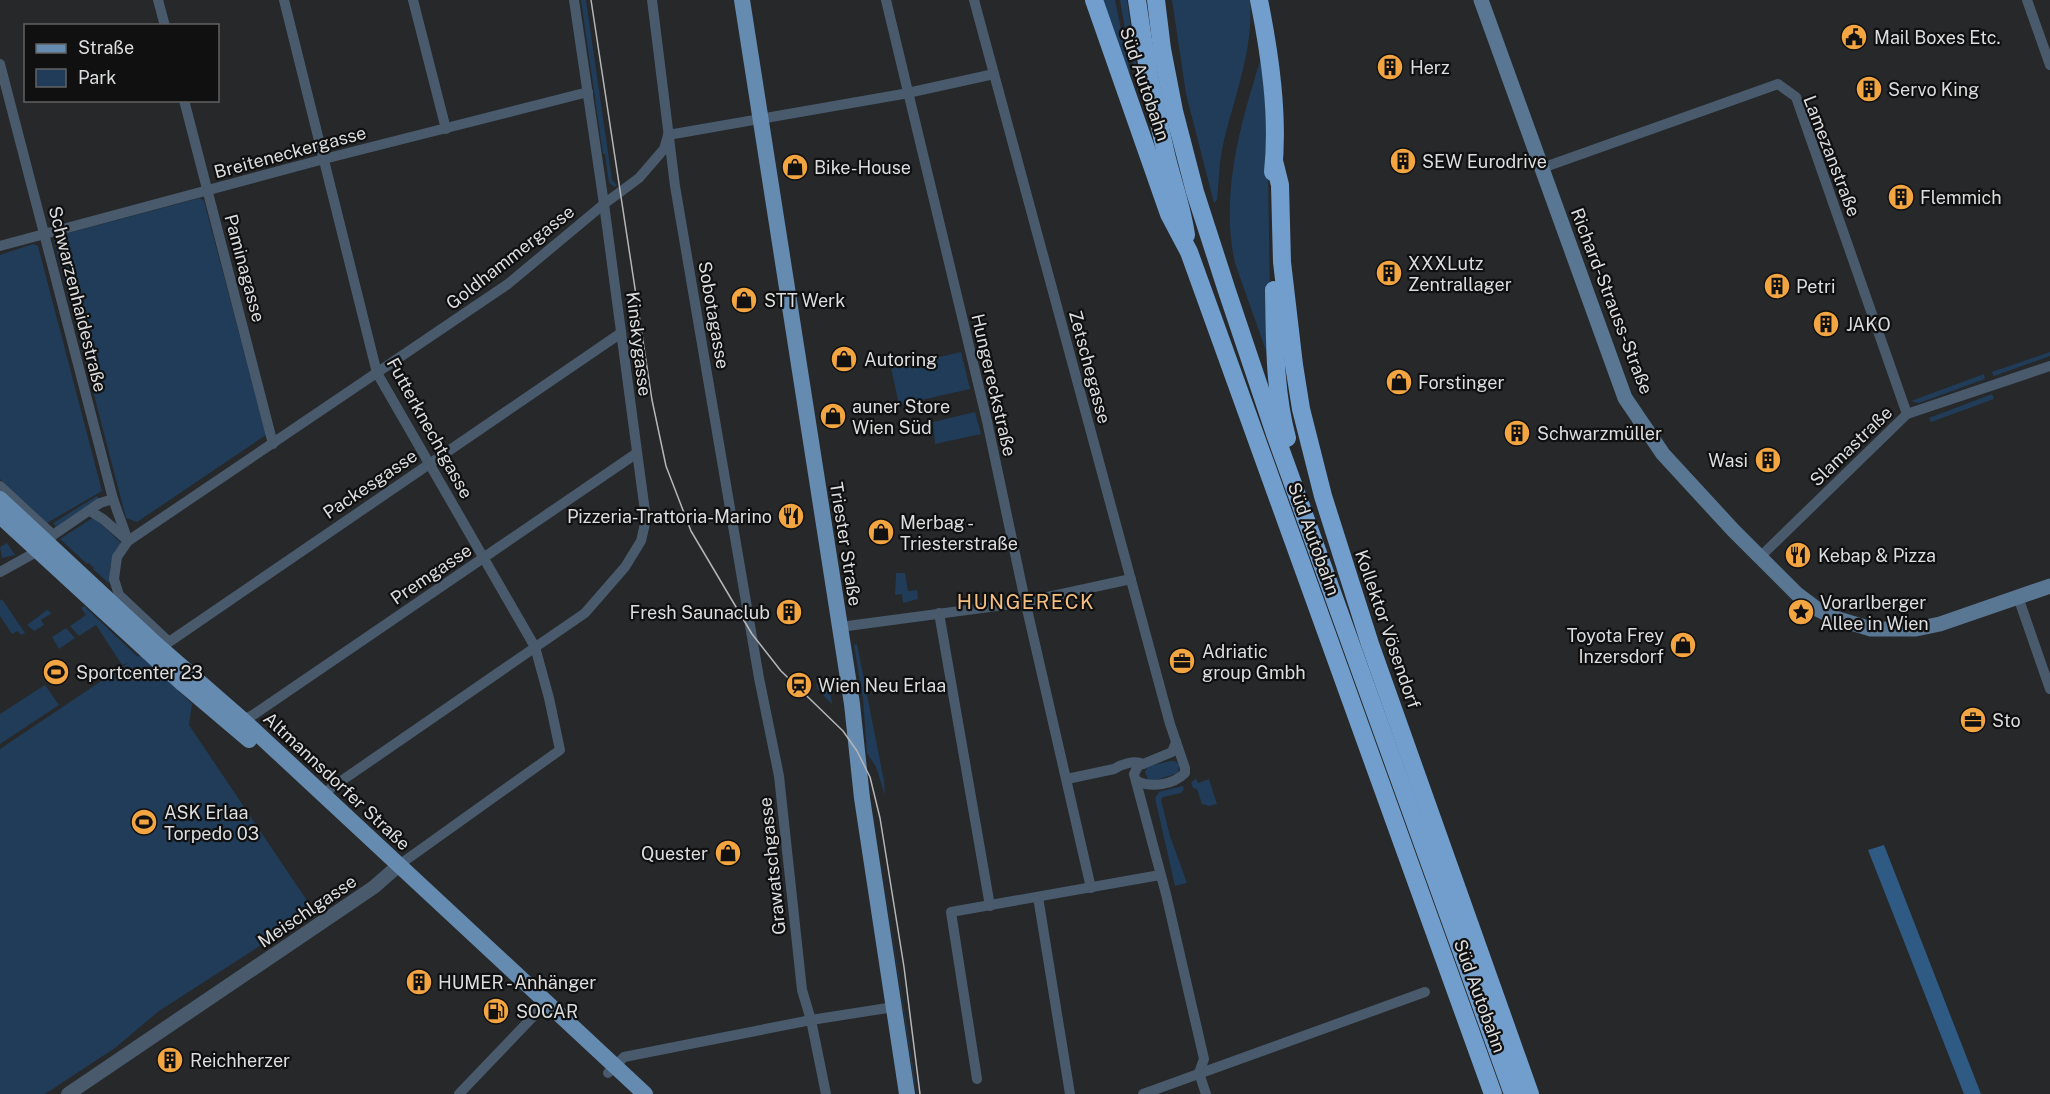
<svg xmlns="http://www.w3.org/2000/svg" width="2050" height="1094" viewBox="0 0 2050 1094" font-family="'Public Sans',sans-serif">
  <rect width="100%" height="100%" fill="#26282a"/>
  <g fill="#203c58">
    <path d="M581,0H586L612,180L617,185L615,187L609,183L605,154H603Z"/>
    <path d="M1100,0H1115L1130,72L1126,74Z"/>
    <path d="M1120,0H1127L1139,85L1127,41Z"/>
    <path d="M1172,0H1250C1254,50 1234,97 1223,145C1219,162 1219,182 1217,200L1214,203L1186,94Z"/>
    <path d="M1263,56L1268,168L1271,365L1235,263C1222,206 1235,145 1251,91C1255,80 1257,66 1263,56Z"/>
    <path d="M200,198L204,201L266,435L137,522L126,518L54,241L57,236Z"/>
    <path d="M33,244L38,246L102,491L47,523L0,479V255Z"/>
    <path d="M961,352L970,389L899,405L891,368Z"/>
    <path d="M2050,352V356L1994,376L1992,372Z"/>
    <path d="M1984,374L1985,379L1919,403L1911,401Z"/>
    <path d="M1992,394L1994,399L1931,422L1929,418Z"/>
    <path d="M975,412L981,434L935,444L933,422Z"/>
    <path d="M97,496L99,499L56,527L53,523Z"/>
    <path d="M94,517L121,543L110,567L112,586L93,569L94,568L89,563L87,564L60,539Z"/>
    <path d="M7,543L15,555L2,558L0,547Z"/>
    <path d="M896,573H905L908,591L917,590L918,599L903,603L902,594L895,595Z"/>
    <path d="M2,599L25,633L22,635L17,631L12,634L0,616V601Z"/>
    <path d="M84,606L138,657L142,654L192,704L189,725L314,911L159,1011L115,1048L45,1094H0V749L128,663L122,665L96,625L79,636L70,626L86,615L81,608Z"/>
    <path d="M47,610L52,613L41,620L44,625L34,631L27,625Z"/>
    <path d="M66,628L75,638L59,649L52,637Z"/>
    <path d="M857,644L884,781L885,795L876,767L867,753L863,699L854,645Z"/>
    <path d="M829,683L832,704L818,690L816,684Z"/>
    <path d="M45,685L59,705L0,744V714Z"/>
    <path d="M1171,761H1175L1179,765L1178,773L1153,781L1148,779L1145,772L1148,766Z"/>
    <path d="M1196,778L1198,783L1209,779L1217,804L1209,806L1202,804L1197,789L1193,788L1191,783Z"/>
    <path d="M1183,786L1184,789L1181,793L1163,797L1161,800L1170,836L1187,883L1175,886L1155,798L1159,792Z"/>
    <path d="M871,793L917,1094L914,1081Z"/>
  </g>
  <path fill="#2f5a83" d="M1884,845L1981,1094H1964L1868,850Z"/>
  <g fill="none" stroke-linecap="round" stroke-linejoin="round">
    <g stroke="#485a6c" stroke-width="10">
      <path d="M158,0L165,26"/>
      <path d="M284,0L377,373L535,647L549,698L560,750L399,865"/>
      <path d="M413,0L446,129"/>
      <path d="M652,0L675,186L759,678L779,776L802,990L811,1020L826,1094"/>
      <path d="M886,0L987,421L1024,596L1091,888"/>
      <path d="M974,0L1170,724L1185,768V773C1173,785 1151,788 1137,781"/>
      <path d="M2027,0L2050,65"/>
      <path d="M0,64L113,499L128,541"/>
      <path d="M184,100L273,444"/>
      <path d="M668,135L903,94L994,74"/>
      <path d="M1542,168L1778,84L1796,97L1907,414"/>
      <path d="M0,246L324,159L588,92"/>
      <path d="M621,333L169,642L119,595L114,579L117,557L128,541L508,284L604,204L639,178L664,149L668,135"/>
      <path d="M0,486L53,535"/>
      <path d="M90,511L103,519L126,539"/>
      <path d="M1761,556L1907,414L2050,366"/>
      <path d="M0,572L38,551L53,535L100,503L113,499"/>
      <path d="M2018,597L2050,689"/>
      <path d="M939,613L990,906"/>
      <path d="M840,627L1020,603L1131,579"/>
      <path d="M243,720L253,715L637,453"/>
      <path d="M1176,742L1172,752L1138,766L1134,774L1166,894L1204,1059L1199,1073L1206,1094"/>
      <path d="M1067,779L1114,769C1122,764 1134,760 1143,764"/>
      <path d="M324,795L331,788L585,613L625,567L641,541L646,519L604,204L574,0"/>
      <path d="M1038,897L1070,1094"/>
      <path d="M608,1073L624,1057L811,1020L894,1007"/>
      <path d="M977,1079L951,912L1160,875"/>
      <path d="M459,1094L547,1002"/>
      <path d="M1143,1094L1425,992"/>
    </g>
    <path stroke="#485a6c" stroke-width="14" d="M68,1094L374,887L399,865"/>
    <path stroke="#597693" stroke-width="15" d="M1481,0L1625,398L1663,454L1733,530L1797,594L1817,609L1835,618L1871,629H1916L1940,624L2050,586"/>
    <g stroke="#668bb1" stroke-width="16">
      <path d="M742,0L840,627L852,704L862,798L907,1094"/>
      <path d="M0,499L157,645L243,720L645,1094"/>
      <path d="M0,516L183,684L249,740"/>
    </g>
    <g stroke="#719ecc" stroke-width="18">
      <path d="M1094,0L1169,214L1189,252L1493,1094"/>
      <path d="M1137,0C1144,52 1153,99 1165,150C1171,178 1182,206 1186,235"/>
      <path d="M1156,0L1162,49L1174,111L1195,192L1227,291L1275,434L1513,1094"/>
      <path d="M1259,0C1270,55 1279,116 1273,172"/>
      <path d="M1274,161L1280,185L1282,262L1294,365L1301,409L1323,496L1370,644L1530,1094"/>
      <path d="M1274,290C1275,339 1274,390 1287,438"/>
    </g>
    <path stroke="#b5b6b8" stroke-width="1.5" d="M591,0L652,400L666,466L691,531L752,634L781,671L843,731L857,751L870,777L880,818L904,967L920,1094"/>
  </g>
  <defs>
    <symbol id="civic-disc" viewBox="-11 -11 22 22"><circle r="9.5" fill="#f2a541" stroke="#101011"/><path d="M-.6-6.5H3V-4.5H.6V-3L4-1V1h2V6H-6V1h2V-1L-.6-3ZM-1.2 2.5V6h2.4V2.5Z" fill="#111"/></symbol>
    <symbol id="building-disc" viewBox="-11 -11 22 22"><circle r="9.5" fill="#f2a541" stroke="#101011"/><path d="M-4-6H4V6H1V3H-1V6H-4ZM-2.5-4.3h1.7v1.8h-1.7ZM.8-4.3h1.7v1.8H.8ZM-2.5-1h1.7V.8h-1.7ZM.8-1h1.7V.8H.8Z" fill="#111"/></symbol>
    <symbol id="shop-disc" viewBox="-11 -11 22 22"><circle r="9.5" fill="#f2a541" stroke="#101011"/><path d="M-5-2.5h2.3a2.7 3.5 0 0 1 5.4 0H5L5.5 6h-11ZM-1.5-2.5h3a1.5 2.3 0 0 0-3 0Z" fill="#111"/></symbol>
    <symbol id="restaurant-disc" viewBox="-11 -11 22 22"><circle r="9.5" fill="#f2a541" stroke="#101011"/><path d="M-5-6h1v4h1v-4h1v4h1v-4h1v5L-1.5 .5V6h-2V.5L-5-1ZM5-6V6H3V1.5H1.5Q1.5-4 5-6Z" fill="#111"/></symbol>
    <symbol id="sight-disc" viewBox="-11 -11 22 22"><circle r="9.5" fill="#f2a541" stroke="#101011"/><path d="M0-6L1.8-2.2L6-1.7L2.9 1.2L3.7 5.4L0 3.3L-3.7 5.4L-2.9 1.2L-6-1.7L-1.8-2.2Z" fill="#111"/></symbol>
    <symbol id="office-disc" viewBox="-11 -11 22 22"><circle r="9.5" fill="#f2a541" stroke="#101011"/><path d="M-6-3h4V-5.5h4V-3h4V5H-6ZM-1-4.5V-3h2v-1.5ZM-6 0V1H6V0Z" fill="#111"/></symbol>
    <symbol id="stadium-disc" viewBox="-11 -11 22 22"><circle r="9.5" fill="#f2a541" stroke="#101011"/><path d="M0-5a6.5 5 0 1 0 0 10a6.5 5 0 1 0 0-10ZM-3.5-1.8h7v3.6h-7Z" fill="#111"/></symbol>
    <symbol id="station-disc" viewBox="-11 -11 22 22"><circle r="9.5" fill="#f2a541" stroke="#101011"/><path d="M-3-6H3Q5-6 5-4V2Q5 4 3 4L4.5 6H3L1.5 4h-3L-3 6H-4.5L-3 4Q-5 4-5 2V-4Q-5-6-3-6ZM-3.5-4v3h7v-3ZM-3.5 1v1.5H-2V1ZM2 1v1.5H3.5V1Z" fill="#111"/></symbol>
    <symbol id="fuel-disc" viewBox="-11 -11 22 22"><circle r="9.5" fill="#f2a541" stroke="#101011"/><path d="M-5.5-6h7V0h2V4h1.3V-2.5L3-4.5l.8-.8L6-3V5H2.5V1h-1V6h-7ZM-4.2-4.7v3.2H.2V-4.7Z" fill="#111"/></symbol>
  </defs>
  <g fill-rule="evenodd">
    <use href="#civic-disc" x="1839" y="22" width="30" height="30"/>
    <use href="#building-disc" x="1375" y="52" width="30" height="30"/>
    <use href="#building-disc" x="1854" y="74" width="30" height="30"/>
    <use href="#building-disc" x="1388" y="146" width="30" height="30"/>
    <use href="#shop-disc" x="780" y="152" width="30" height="30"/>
    <use href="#building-disc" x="1886" y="182" width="30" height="30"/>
    <use href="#building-disc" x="1374" y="258" width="30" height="30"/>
    <use href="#building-disc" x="1762" y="271" width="30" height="30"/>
    <use href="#shop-disc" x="729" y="285" width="30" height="30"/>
    <use href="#building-disc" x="1811" y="309" width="30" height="30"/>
    <use href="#shop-disc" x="829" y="344" width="30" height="30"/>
    <use href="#shop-disc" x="1384" y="367" width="30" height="30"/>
    <use href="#shop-disc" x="818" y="401" width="30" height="30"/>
    <use href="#building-disc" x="1502" y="418" width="30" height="30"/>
    <use href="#building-disc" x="1753" y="445" width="30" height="30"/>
    <use href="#restaurant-disc" x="776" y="501" width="30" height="30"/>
    <use href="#shop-disc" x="866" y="517" width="30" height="30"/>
    <use href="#restaurant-disc" x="1783" y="540" width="30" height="30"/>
    <use href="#building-disc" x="774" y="597" width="30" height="30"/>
    <use href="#sight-disc" x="1786" y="597" width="30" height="30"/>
    <use href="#shop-disc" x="1668" y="630" width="30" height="30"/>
    <use href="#office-disc" x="1167" y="646" width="30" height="30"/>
    <use href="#stadium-disc" x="41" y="657" width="30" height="30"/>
    <use href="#station-disc" x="784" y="670" width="30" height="30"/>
    <use href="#office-disc" x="1958" y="705" width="30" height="30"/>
    <use href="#stadium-disc" x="129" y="807" width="30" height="30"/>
    <use href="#shop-disc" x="713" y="838" width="30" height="30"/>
    <use href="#building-disc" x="404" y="967" width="30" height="30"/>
    <use href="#fuel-disc" x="481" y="996" width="30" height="30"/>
    <use href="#building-disc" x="155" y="1045" width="30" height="30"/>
  </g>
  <g text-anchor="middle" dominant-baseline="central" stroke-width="4.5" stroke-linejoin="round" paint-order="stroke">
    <g font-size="18" fill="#dcddde" stroke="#101011" text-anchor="start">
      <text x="1874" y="37">Mail Boxes Etc.</text>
      <text x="1410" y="67">Herz</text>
      <text x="1888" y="89">Servo King</text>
      <text x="1422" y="161">SEW Eurodrive</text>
      <text x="814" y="167">Bike-House</text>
      <text x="1920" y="197">Flemmich</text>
      <text x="1408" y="263">XXXLutz<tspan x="1408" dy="21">Zentrallager</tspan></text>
      <text x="1796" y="286">Petri</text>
      <text x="764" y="300">STT Werk</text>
      <text x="1846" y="324">JAKO</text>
      <text x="864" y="359">Autoring</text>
      <text x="1418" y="382">Forstinger</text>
      <text x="852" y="406">auner Store<tspan x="852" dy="21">Wien Süd</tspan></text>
      <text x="1537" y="433">Schwarzmüller</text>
      <text x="1748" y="460" text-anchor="end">Wasi</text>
      <text x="772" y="516" text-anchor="end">Pizzeria-Trattoria-Marino</text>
      <text x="900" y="522">Merbag -<tspan x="900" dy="21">Triesterstraße</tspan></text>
      <text x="1818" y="555">Kebap &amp; Pizza</text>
      <text x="1820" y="602">Vorarlberger<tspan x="1820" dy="21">Allee in Wien</tspan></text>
      <text x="770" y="612" text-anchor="end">Fresh Saunaclub</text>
      <text x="1664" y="635" text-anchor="end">Toyota Frey<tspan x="1664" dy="21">Inzersdorf</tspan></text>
      <text x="1202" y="651">Adriatic<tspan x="1202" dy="21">group Gmbh</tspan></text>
      <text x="76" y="672">Sportcenter 23</text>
      <text x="818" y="685">Wien Neu Erlaa</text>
      <text x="1992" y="720">Sto</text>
      <text x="164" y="812">ASK Erlaa<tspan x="164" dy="21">Torpedo 03</tspan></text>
      <text x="708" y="853" text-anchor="end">Quester</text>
      <text x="438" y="982">HUMER - Anhänger</text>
      <text x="516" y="1011">SOCAR</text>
      <text x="190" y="1060">Reichherzer</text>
    </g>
    <g font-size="18" fill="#dcddde" stroke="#101011">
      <text transform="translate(1145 84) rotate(71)">Süd Autobahn</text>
      <text transform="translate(290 152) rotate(-15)">Breiteneckergasse</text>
      <text transform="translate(1832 156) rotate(69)">Lamezanstraße</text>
      <text transform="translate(510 257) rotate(-38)">Goldhammergasse</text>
      <text transform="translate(245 268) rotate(75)">Paminagasse</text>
      <text transform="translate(78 299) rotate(76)">Schwarzenhaidestraße</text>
      <text transform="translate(1612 301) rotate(69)">Richard-Strauss-Straße</text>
      <text transform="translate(714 315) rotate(80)">Sobotagasse</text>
      <text transform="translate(639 344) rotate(83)">Kinskygasse</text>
      <text transform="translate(1090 367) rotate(75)">Zetschegasse</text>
      <text transform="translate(994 385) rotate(77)">Hungereckstraße</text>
      <text transform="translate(430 428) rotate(61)">Futterknechtgasse</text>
      <text transform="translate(1851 446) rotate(-44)">Slamastraße</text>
      <text transform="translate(370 484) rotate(-34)">Packesgasse</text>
      <text transform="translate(1314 539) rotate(70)">Süd Autobahn</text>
      <text transform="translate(846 544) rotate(81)">Triester Straße</text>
      <text transform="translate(431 574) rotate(-34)">Premgasse</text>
      <text transform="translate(1388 629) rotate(71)">Kollektor Vösendorf</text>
      <text transform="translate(337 781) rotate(43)">Altmannsdorfer Straße</text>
      <text transform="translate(772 866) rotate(-96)">Grawatschgasse</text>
      <text transform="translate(307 911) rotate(-34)">Meischlgasse</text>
      <text transform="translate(1480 996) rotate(70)">Süd Autobahn</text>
    </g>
    <g font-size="20" letter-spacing="1.5" fill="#f5bf81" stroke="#101011">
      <text x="1026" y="602">HUNGERECK</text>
    </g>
  </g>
  <rect x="24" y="24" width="195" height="78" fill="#101011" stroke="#626263" stroke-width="1.5"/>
  <rect x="36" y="44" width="30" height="9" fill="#668bb1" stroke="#626263" stroke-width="1.5"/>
  <text x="78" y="54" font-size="18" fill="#dcddde">Straße</text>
  <rect x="36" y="69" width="30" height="18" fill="#203c58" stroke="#626263" stroke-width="1.5"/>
  <text x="78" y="84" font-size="18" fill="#dcddde">Park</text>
</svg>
